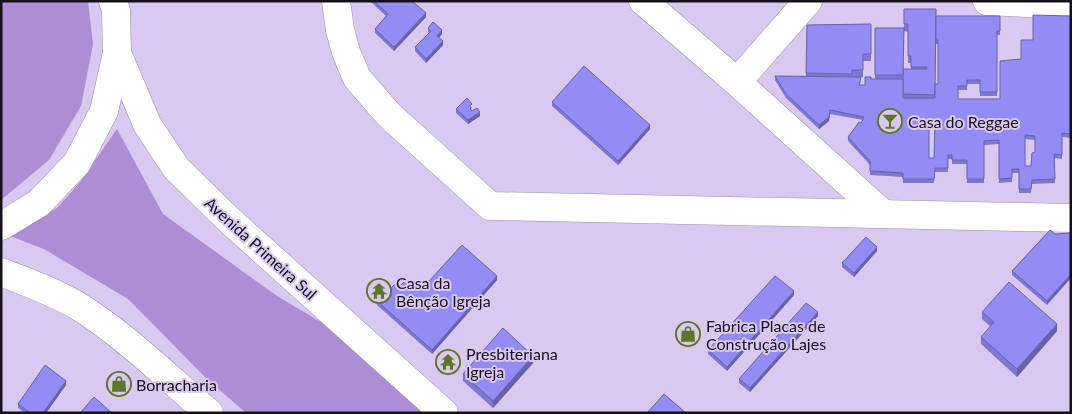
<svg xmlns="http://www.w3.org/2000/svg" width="1072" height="414" viewBox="0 0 1072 414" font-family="Lato,sans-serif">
  <rect width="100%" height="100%" fill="#d9c8ef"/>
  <g fill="#ad8dd4">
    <path d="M1,1H88L93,44L81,106L49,160L1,200Z"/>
    <path d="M117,129L163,214L277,296L321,322L425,413H246L206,378L128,299L44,249L10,236L57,208L80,182Z"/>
  </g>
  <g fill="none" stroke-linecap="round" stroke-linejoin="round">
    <defs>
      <g id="street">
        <path d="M336,1L340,30L346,52L357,78L389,115L490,206L1071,218"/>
        <path d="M643,1L737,82L883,214"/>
        <path d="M987,1L1071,5"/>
        <path d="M737,82L808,1"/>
      </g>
      <g id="secondary">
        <path d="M117,53L147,124L176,168L228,219L444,413"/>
        <path d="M1,226L39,203L77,163L104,111L117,53L116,11L113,1"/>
        <path d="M1,272C27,282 54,292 78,306C126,336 167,377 209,413"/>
      </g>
    </defs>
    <use href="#street" stroke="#9f8fb3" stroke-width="29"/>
    <use href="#secondary" stroke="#9f8fb3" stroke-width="29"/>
    <use href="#street" stroke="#fff" stroke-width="28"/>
    <use href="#secondary" stroke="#fff" stroke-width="28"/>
  </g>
  <g fill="#7e78d2" fill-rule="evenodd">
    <path d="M370,1H412L426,17L394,51L375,33V29L386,16Z"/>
    <path d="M904,9L935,84H938V44H936V16H1000V35H997V96H980V84H967V90H958V99H1000L1021,59L1033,40L1071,16V138L1062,137V159L1054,158L1055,183L1032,184L1031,193H1019V173H1012V182L999,183V144L984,145V183H967V164H952V159H948V172H935L934,183H903V177L870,175V165L848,141V137L861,123L863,120L830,114L829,121L819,129L786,98L775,80V76H806L807,25L871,24V61H863V77H861L860,85H865L871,79H875V28H904L903,79L911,69V63H908V32L904,31ZM929,124H935L934,158H929ZM1025,139L1035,140V152L1031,166H1025Z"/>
    <path d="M428,28L442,34L439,38L443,45L426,63L415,51V47L429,33L428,32Z"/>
    <path d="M552,102L650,129L618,165L552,106Z"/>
    <path d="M472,108L471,109L472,111L480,116L468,124L456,113V109Z"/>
    <path d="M1050,230L1047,305L1012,275V271Z"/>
    <path d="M877,251L854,277L842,267V263Z"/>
    <path d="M497,280L432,354L377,305V301L390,289L398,288L420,291Z"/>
    <path d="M794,295L727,371L708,354V350Z"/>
    <path d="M982,312L1057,331L1017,377L981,344V337L991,327L982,319Z"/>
    <path d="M818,316L750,392L739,383V379Z"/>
    <path d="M533,363L493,408L463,381V374Z"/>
    <path d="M66,385L46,413H25L18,408V404Z"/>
  </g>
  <g fill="#6662ab">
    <path d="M426,13V17L394,51V47Z"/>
    <path d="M442,30V34L437,40V36Z"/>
    <path d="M443,41V45L426,63V59Z"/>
    <path d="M830,110L829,121L819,129V125Z"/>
    <path d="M480,112V116L468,124V120Z"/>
    <path d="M650,125V129L618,165V161Z"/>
    <path d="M877,247V251L854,277V273Z"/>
    <path d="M1071,274V278L1047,305V301Z"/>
    <path d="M497,276V280L432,354V350Z"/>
    <path d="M794,291V295L727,371V367Z"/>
    <path d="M818,312V316L750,392V388Z"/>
    <path d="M1057,324V331L1017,377V369Z"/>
    <path d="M533,356V363L493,408V401Z"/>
    <path d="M66,381V385L46,413H43Z"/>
  </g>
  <g fill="#928cf4" stroke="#6662ab" fill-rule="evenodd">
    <path d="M374,1H412L426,13L394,47L375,29L388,14Z"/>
    <path d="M904,9H936L935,95L903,94V69H927V67H911V56H908V24H904Z"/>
    <path d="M1033,15L1071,16V134L1062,133V155L1054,154L1055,179L1032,180L1031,189H1019V169H1012V178L999,179V140L984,141V179H967V160H952V155H948V168H935L934,179H903V173L870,171V161L848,137L859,122L861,123L864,117L830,110L829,117L819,125L786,94L775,76L861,77L859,85H865V77H871V79H903V98H935V84H938V40H936V16H1000V31H997V92H980V80H967V86H958V99H1000V61L1021,59V40H1033ZM929,120H935L934,158H929ZM1025,135L1035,136V152L1032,153L1031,166H1025Z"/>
    <path d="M433,22L442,30L437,36L443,41L426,59L415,47L431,31L428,28Z"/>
    <path d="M871,24V54H863V70H852V74L806,73L807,25Z"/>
    <path d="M875,28H904L903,75H875Z"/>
    <path d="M584,66L650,125L618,161L552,102Z"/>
    <path d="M467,98L472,104L470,106L471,108L470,109L472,111L477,108L480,112L468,120L456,109Z"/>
    <path d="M1050,230L1055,234L1071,233V274L1047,301L1012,271Z"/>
    <path d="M866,237L877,247L854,273L842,263Z"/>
    <path d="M462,245L497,276L432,350L377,301L389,288L390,289L395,284L398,288L407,279L420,291Z"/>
    <path d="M775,276L794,291L727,367L708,350Z"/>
    <path d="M1009,282L1057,324L1017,369L981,337L994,322L982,312Z"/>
    <path d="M806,303L818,312L750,388L739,379Z"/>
    <path d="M503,328L533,356L493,401L463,374Z"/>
    <path d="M45,365L66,381L43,413H30L18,404Z"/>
    <path d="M664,394L686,413H647Z"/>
    <path d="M94,397L112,413H80Z"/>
  </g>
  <defs>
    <symbol id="bar-ring" viewBox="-11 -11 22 22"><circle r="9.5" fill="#d9c8ef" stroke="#5e7628" stroke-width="1.5"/><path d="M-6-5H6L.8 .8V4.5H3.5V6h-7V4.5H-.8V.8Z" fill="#5e7628"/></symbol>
    <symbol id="temple-ring" viewBox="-11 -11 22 22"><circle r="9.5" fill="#d9c8ef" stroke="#5e7628" stroke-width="1.5"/><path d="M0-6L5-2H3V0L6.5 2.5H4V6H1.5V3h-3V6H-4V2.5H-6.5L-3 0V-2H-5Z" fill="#5e7628"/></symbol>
    <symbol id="shop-ring" viewBox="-11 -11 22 22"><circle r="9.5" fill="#d9c8ef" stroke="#5e7628" stroke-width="1.5"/><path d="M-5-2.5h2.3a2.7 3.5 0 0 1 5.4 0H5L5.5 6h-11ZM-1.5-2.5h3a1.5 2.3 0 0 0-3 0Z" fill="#5e7628"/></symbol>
  </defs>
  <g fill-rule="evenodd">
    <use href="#bar-ring" x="876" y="107" width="28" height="28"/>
    <use href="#temple-ring" x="365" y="277" width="28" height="28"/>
    <use href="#shop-ring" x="674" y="320" width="28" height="28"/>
    <use href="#temple-ring" x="434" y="348" width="28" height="28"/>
    <use href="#shop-ring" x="105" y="370" width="28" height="28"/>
  </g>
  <g text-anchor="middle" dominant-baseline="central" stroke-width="4" stroke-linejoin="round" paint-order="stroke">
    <g font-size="16" fill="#16101d" stroke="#d9c8ef" text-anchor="start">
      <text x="908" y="121">Casa do Reggae</text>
      <text x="396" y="282">Casa da<tspan x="396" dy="18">Bênção Igreja</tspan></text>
      <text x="706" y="325">Fabrica Placas de<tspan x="706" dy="18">Construção Lajes</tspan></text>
      <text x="466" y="353">Presbiteriana<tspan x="466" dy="18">Igreja</tspan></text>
      <text x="136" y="384">Borracharia</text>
    </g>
    <g font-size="16" fill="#16101d" stroke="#d9c8ef">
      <text transform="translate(261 248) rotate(42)">Avenida Primeira Sul</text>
    </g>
  </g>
  <rect width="1072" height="414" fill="none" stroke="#16101d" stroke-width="5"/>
</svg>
